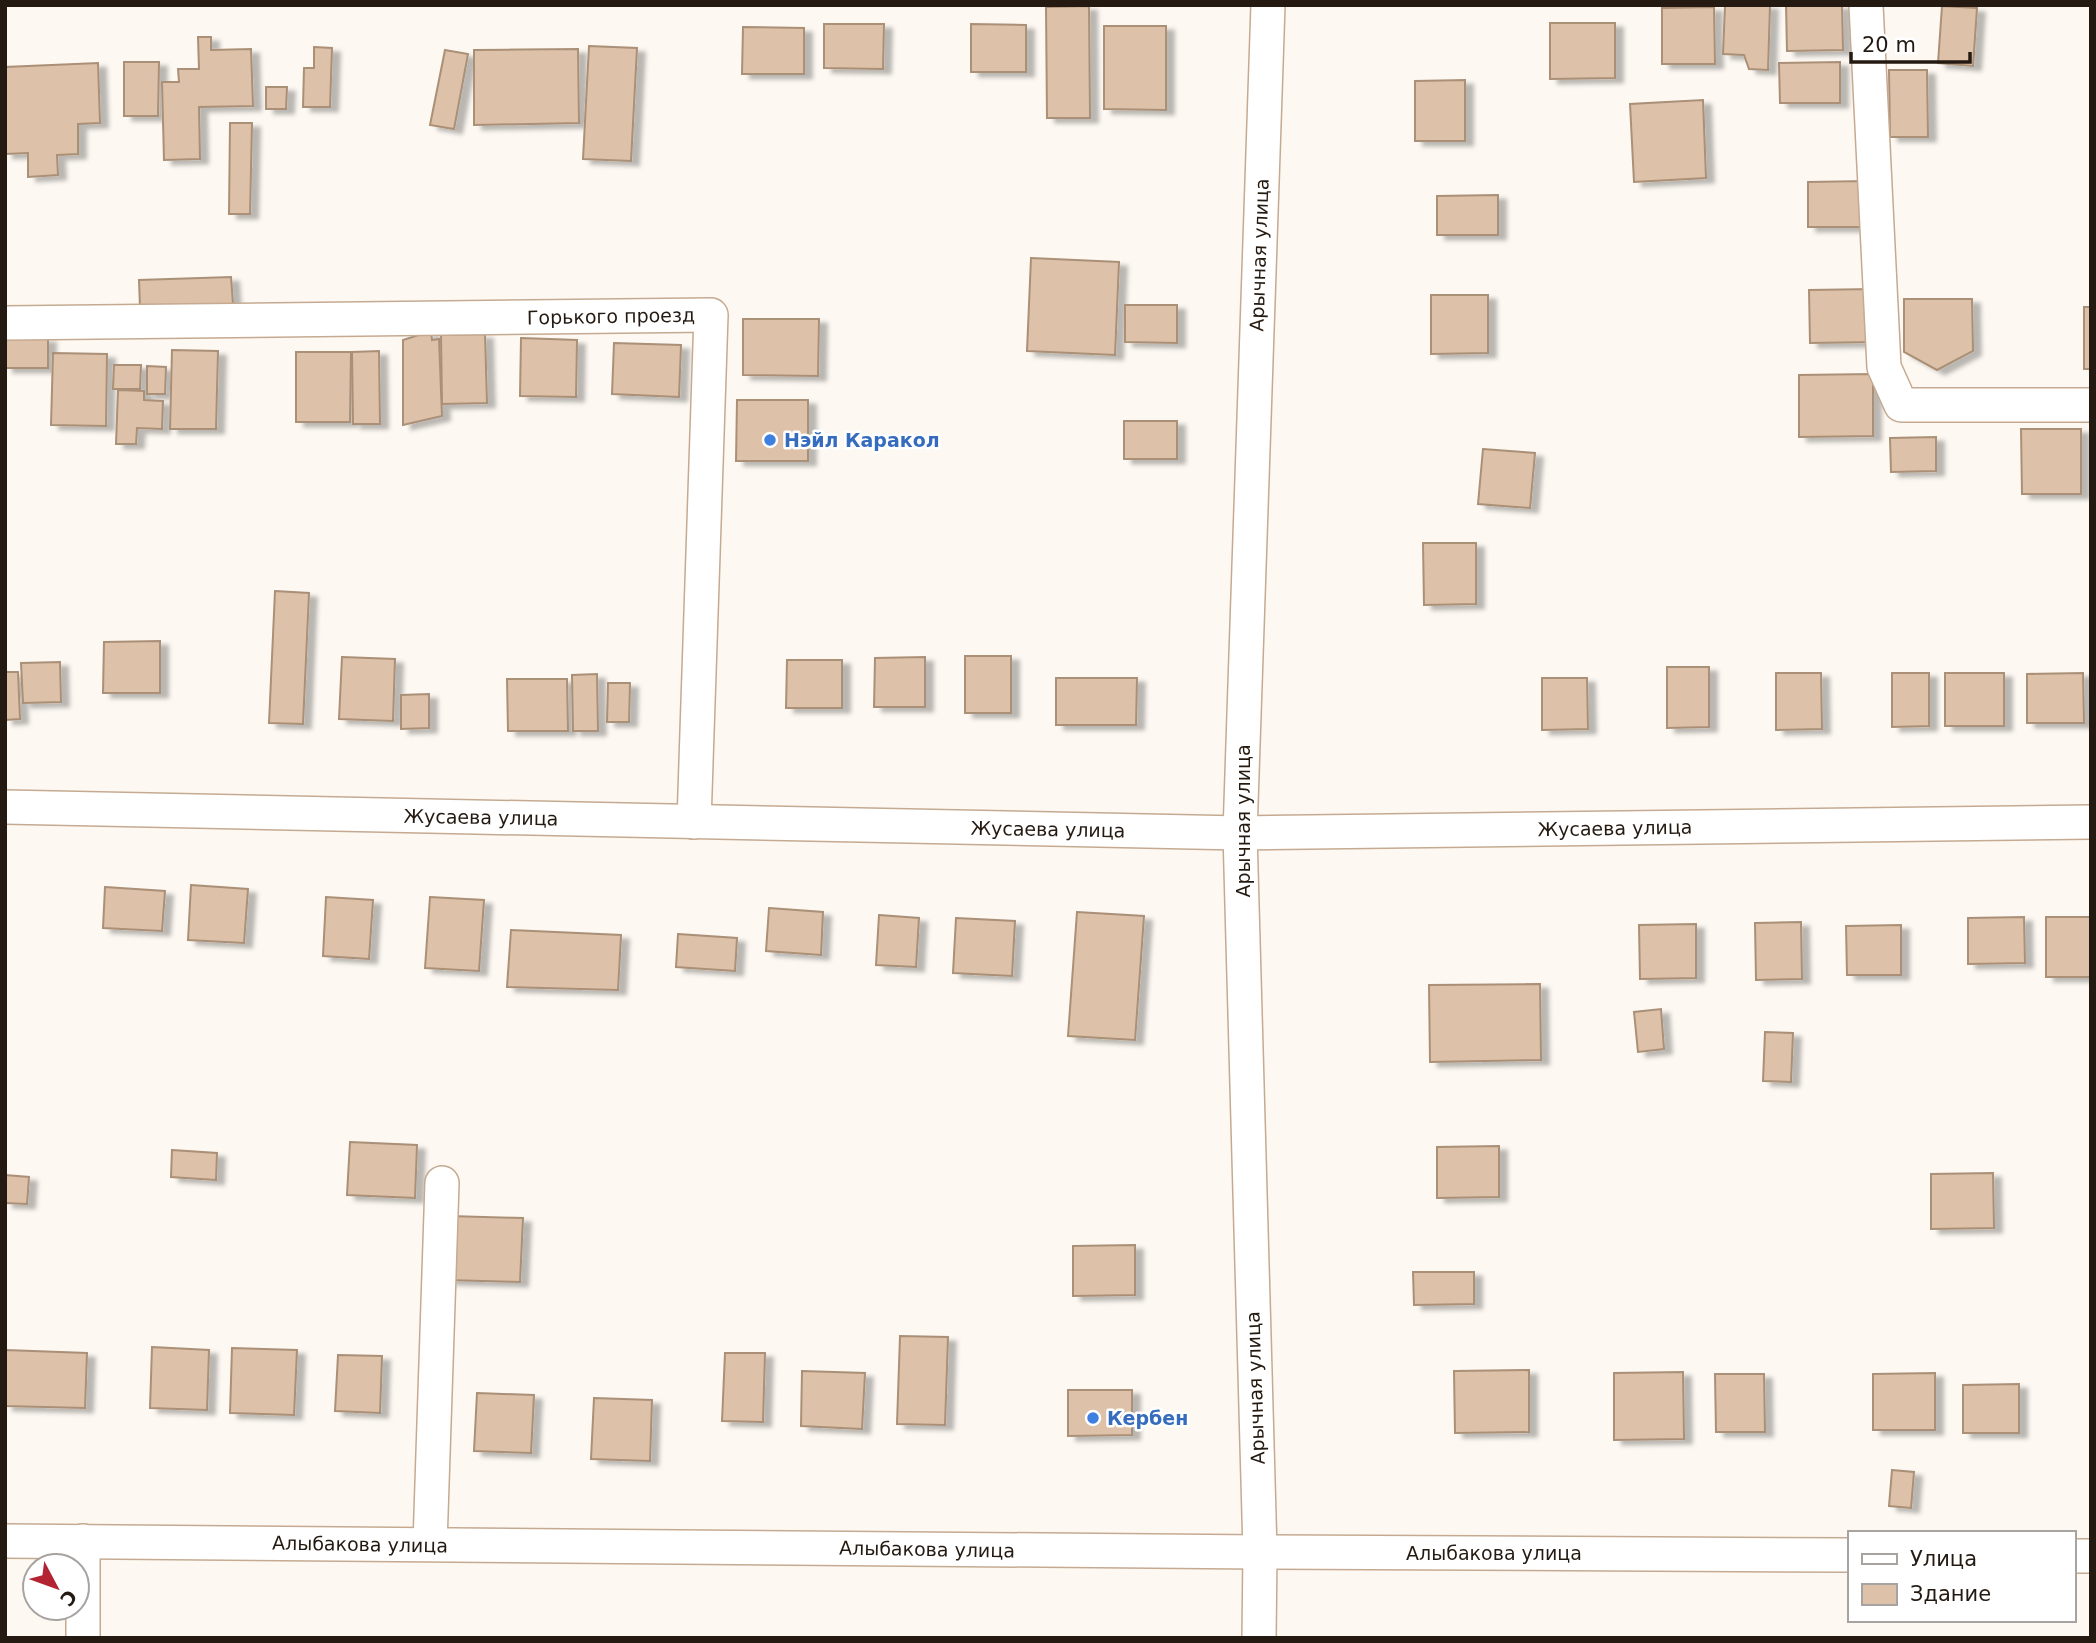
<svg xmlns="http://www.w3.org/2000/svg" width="2096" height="1643" viewBox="0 0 2096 1643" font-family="'DejaVu Sans',sans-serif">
  <defs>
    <filter id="shadow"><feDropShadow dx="8" dy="4.5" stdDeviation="2" flood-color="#0004"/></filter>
  </defs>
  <rect width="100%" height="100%" fill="#fdf8f2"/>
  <g fill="#ddc1a8" stroke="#ab9078" stroke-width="2" filter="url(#shadow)">
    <path d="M1725,5H1770L1768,70L1749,69L1744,55L1723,54Z"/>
    <path d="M1786,5H1842L1843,50L1787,51Z"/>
    <path d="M1089,6L1090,118H1047L1046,7Z"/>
    <path d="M1942,6L1977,8L1973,66L1938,63Z"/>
    <path d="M1714,7L1715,64H1662V8Z"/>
    <path d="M1550,23H1615V78L1550,79Z"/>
    <path d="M824,24H884L883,69L824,68Z"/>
    <path d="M971,24L1026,25V72H971Z"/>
    <path d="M1104,26H1166V110L1104,109Z"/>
    <path d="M743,27L804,28V74H742Z"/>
    <path d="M198,37H211V50L251,49L253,106L199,107L200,159L164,160L162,82H179L178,69H199Z"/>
    <path d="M589,46L637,48L631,161L583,159Z"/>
    <path d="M314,47L332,48L330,107H303L304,68H314Z"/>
    <path d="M578,49L579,123L474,125V50Z"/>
    <path d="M445,50L468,54L454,129L430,125Z"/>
    <path d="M124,62H159L158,116H124Z"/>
    <path d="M1840,62V103H1780L1779,63Z"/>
    <path d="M98,63L100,123L78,124V154L57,155L58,175L28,177V153L5,154V67Z"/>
    <path d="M1889,70H1927L1928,137H1890Z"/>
    <path d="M1465,80V141H1415V81Z"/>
    <path d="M266,87H287L286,109H266Z"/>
    <path d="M1703,100L1706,178L1634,182L1630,104Z"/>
    <path d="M230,123H252L250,214H229Z"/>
    <path d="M1867,181L1868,227H1808V182Z"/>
    <path d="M1498,195V235H1437V196Z"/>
    <path d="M1031,258L1119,262L1115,355L1027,351Z"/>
    <path d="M231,277L233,304L140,307L139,280Z"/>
    <path d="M1874,289L1875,342L1810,343L1809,290Z"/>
    <path d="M1431,295H1488V353L1431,354Z"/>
    <path d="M1904,299H1972L1973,351L1937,370L1904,352Z"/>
    <path d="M1125,305H1177V343L1125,342Z"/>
    <rect x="2084" y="307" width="7" height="62"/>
    <path d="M743,319H819L818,376L743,375Z"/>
    <path d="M431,331L432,340L439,339L442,416L403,425V340Z"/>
    <path d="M485,334L487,403L442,404L441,335Z"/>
    <rect x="5" y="338" width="43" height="30"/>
    <path d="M521,338L577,340L576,397L520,396Z"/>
    <path d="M614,343L681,345L679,397L612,394Z"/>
    <path d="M172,350L218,351L216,429H170Z"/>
    <path d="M379,351L380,424H353L352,352Z"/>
    <path d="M296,352H351L350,422H296Z"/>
    <path d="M53,353L107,354L106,426L51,425Z"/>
    <path d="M114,365H141L140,389H113Z"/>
    <path d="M147,366L166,367L165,394H147Z"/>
    <path d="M1873,374V436L1799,437V375Z"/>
    <path d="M118,390L144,391V400L163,401L162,429L137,428L136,444H116Z"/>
    <path d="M737,400H808V461H736Z"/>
    <rect x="1124" y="421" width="53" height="38"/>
    <path d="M2021,429H2081V494H2022Z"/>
    <path d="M1936,437V471L1891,472L1890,438Z"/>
    <path d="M1483,449L1535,453L1530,508L1478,504Z"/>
    <path d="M1423,543H1476V604L1424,605Z"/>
    <path d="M275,591L309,593L303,724L269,723Z"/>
    <path d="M160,641V693H103L104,642Z"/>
    <rect x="965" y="656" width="46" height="57"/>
    <path d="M342,657L395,659L393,721L339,719Z"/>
    <path d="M925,657V707H874L875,658Z"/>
    <path d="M787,660H842V708H786Z"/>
    <path d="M60,662L61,702L23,703L21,663Z"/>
    <path d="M1667,667H1709V727L1667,728Z"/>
    <path d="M5,672H18L20,719L5,720Z"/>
    <path d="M1776,673H1821L1822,729L1776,730Z"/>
    <path d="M1892,673H1929V726L1892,727Z"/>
    <rect x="1945" y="673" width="59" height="53"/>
    <path d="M2083,673L2084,723H2027V674Z"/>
    <path d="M597,674L598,731H573L572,675Z"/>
    <path d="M1056,678H1137L1136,725H1056Z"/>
    <path d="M1542,678H1587L1588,729L1542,730Z"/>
    <path d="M507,679H567L568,731H508Z"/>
    <path d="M608,683H630L629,722H607Z"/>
    <path d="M429,694V728L401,729V695Z"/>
    <path d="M191,885L248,889L244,943L188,940Z"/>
    <path d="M105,887L165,891L162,931L103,928Z"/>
    <path d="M326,897L373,900L369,959L323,956Z"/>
    <path d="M430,897L484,900L479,971L425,968Z"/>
    <path d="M769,908L823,912L821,955L766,951Z"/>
    <path d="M1077,912L1144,916L1135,1040L1068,1036Z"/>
    <path d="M879,915L919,918L916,967L876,965Z"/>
    <path d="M2024,917L2025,963L1968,964V918Z"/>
    <rect x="2046" y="917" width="45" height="60"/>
    <path d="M956,918L1015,921L1012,976L953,973Z"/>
    <path d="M1801,922L1802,979L1756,980L1755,923Z"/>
    <path d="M1696,924V978L1640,979L1639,925Z"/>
    <path d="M1901,925V975H1847L1846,926Z"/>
    <path d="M511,930L621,935L618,990L507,987Z"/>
    <path d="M678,934L737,938L735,971L676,967Z"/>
    <path d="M1540,984L1541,1060L1430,1062L1429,985Z"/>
    <path d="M1661,1009L1664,1049L1638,1052L1634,1012Z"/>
    <path d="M1765,1032L1793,1033L1791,1082L1763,1081Z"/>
    <path d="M350,1142L417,1145L415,1198L347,1195Z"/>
    <path d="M1499,1146V1197L1437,1198V1147Z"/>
    <path d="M172,1150L217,1153L216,1180L171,1177Z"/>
    <path d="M1993,1173L1994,1228L1931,1229V1174Z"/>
    <path d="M5,1175L29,1177L27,1204L5,1203Z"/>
    <path d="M449,1216L523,1218L520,1282L447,1280Z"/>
    <path d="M1135,1245V1295L1073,1296V1246Z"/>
    <path d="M1413,1272H1474V1304L1414,1305Z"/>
    <path d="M900,1336L948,1337L945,1425L897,1424Z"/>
    <path d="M152,1347L209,1350L207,1410L150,1408Z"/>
    <path d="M232,1348L297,1350L294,1415L230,1413Z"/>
    <path d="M5,1350L87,1353L85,1408L5,1406Z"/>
    <path d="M725,1353H765L763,1422L722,1421Z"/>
    <path d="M338,1355L382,1356L380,1413L335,1411Z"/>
    <path d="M1529,1370V1432L1455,1433L1454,1371Z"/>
    <path d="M802,1371L865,1373L862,1429L801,1426Z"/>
    <path d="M1683,1372L1684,1439L1614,1440V1373Z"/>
    <path d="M1935,1373V1430H1873V1374Z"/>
    <path d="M1715,1374H1764L1765,1432H1716Z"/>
    <path d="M2019,1384V1433H1963V1385Z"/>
    <path d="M1068,1390H1132V1435L1068,1436Z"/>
    <path d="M477,1393L534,1395L531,1453L474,1451Z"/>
    <path d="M594,1398L652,1400L650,1461L591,1459Z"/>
    <path d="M1892,1470L1914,1472L1911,1508L1889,1506Z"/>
  </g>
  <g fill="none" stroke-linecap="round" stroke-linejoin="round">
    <defs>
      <g id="street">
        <path d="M1866,5L1884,367L1901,405H2091"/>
        <path d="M5,323L711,315L694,822"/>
        <path d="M5,807L1240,833L2091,822"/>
        <path d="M5,1541L1260,1552L1849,1555"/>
        <path d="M83,1541V1638"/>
        <path d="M430,1544L442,1183"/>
        <path d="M2073,1556H2091"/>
        <path d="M1259,1638L1260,1552L1240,833L1268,5"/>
      </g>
    </defs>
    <use href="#street" stroke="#c5aa91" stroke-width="36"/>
    <use href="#street" stroke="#fff" stroke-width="33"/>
  </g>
  <g fill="#3f7fe0" stroke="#fff" stroke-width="2.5">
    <circle cx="770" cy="440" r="7"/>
    <circle cx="1093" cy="1418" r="7"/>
  </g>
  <g text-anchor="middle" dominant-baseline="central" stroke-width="5" stroke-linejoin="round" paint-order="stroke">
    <g font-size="19" fill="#241a11" stroke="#fff">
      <text transform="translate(1259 255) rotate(-88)">Арычная улица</text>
      <text transform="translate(611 316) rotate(-1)">Горького проезд</text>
      <text transform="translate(481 817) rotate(1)">Жусаева улица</text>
      <text transform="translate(1243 821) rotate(-90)">Арычная улица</text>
      <text transform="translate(1615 828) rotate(-1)">Жусаева улица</text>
      <text transform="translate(1048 829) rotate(1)">Жусаева улица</text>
      <text transform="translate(1255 1388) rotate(-92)">Арычная улица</text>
      <text transform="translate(360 1544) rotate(1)">Алыбакова улица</text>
      <text transform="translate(927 1549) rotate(1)">Алыбакова улица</text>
      <text x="1494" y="1553">Алыбакова улица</text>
    </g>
    <g font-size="19" font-weight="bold" fill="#366cbe" stroke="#fff" text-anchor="start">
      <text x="784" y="440">Нэйл Каракол</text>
      <text x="1107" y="1418">Кербен</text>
    </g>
  </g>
  <rect width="2096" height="1643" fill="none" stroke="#241a11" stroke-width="14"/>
  <rect x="1848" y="1531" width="228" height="91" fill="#ffffff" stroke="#a7a3a0" stroke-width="2"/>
  <rect x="1862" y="1554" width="35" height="10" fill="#ffffff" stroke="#a7a3a0" stroke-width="2"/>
  <text x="1910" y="1566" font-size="21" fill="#241a11">Улица</text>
  <rect x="1862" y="1584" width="35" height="21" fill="#ddc1a8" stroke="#a7a3a0" stroke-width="2"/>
  <text x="1910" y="1601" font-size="21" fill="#241a11">Здание</text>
  <g transform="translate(56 1587) rotate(131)"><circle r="33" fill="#ffffff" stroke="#a7a3a0" stroke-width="2"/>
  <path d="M0-5L12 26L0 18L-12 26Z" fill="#b42331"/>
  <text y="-10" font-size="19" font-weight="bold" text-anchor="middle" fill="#241a11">С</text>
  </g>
  <path d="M1851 52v10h119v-10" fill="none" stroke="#241a11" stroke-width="3.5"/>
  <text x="1862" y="52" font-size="21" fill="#241a11" stroke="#ffffff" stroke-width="5" paint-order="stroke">20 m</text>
</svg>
